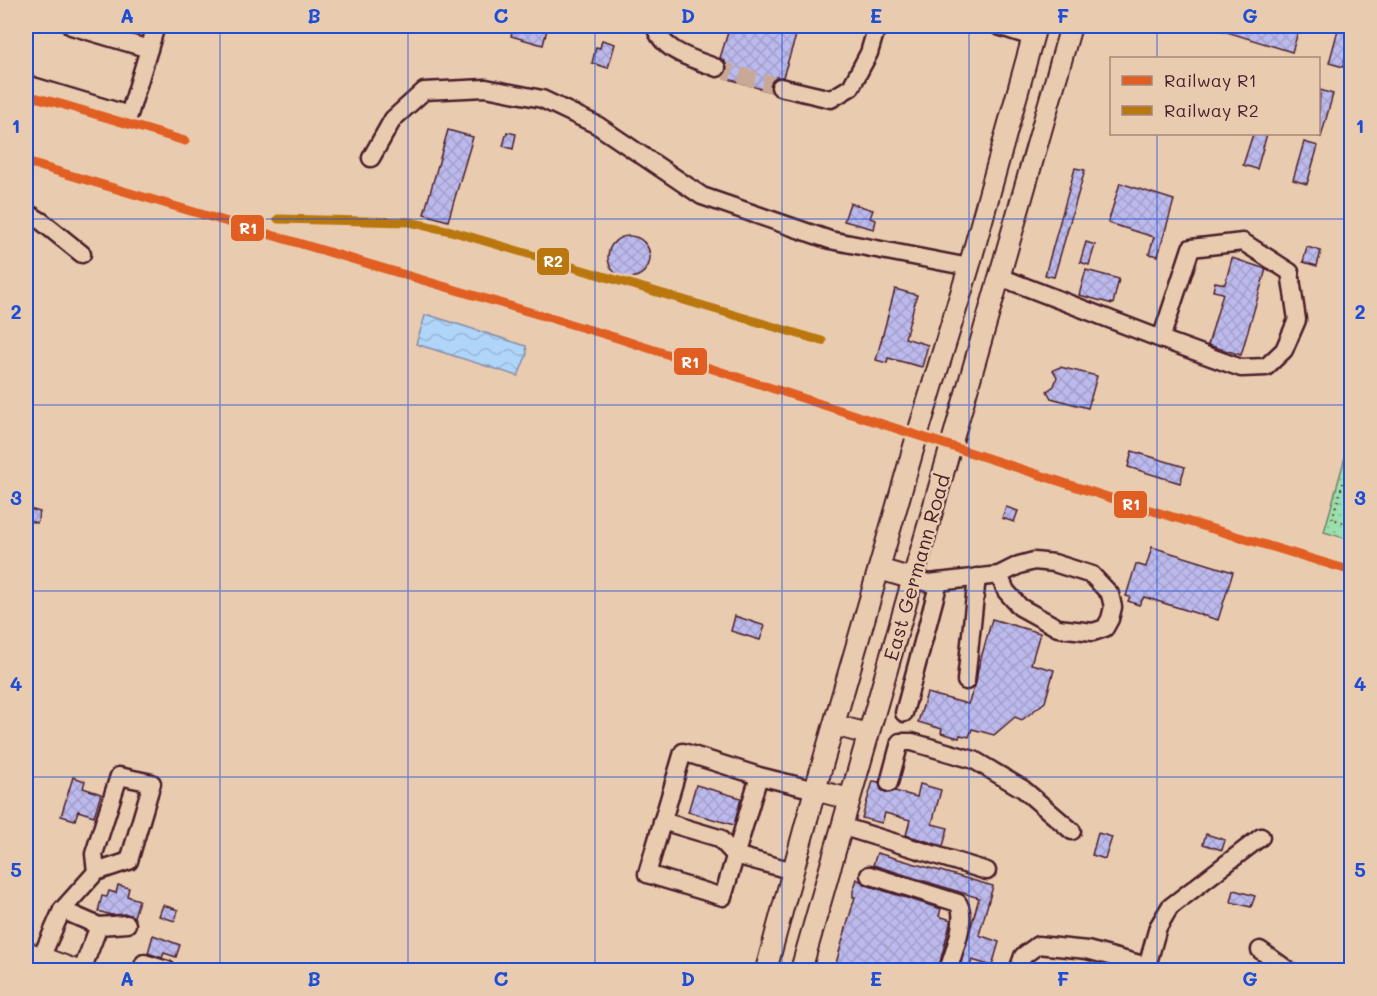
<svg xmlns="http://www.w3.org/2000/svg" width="1377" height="996" viewBox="0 0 1377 996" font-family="Mali,sans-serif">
  <defs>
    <pattern id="park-dots" width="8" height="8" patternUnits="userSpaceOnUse" patternTransform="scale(1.5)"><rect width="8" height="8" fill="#9be0ac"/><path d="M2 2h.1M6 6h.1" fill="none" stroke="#87c094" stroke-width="1.8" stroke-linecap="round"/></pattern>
    <pattern id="water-waves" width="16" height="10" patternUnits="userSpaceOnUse" patternTransform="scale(1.5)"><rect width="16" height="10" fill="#afd5f9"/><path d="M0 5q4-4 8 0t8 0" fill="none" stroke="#98b6d6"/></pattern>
    <pattern id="building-cross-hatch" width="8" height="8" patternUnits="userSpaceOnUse" patternTransform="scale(1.5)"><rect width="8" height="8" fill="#bcbaec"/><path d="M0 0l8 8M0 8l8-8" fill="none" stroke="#a39fcb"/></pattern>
  </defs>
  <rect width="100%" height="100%" fill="#e9ccb0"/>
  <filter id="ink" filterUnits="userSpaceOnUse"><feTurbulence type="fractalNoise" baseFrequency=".0167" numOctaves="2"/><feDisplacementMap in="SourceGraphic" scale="12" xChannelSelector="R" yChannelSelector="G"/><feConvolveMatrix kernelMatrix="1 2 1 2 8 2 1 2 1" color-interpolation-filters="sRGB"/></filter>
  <g filter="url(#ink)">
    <path fill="url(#park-dots)" stroke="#72806c" stroke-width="1.5" d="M1351,436L1352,540H1351L1324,532Z"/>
    <path fill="url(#water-waves)" stroke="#878ca7" stroke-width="1.5" d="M429,315L526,346L527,354L518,376L416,344L425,316Z"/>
    <g fill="url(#building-cross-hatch)" stroke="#4a1f2b" stroke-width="1.5">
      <path d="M514,26H548L543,45L511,36Z"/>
      <path d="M730,26H799L783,77H776L772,80L770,85L771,92L722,77L727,72V67L725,61L720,58Z"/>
      <path d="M1214,26H1300L1292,52L1214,28Z"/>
      <path d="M1339,26L1352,28L1343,67L1329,63Z"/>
      <path d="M602,40L615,44L608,68L592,63L596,47L600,48Z"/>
      <path d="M1320,90L1333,94L1321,137L1318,136Z"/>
      <path d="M448,130L473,137L448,221L424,214Z"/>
      <path d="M507,132L516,134L513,149L503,146Z"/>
      <path d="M1253,134H1267L1257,169L1243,165Z"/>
      <path d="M1304,142L1318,146L1307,184L1293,180Z"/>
      <path d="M1075,168L1085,170L1054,277L1045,275Z"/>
      <path d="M1120,183L1174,200L1158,256L1149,254L1154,237L1108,223Z"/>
      <path d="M850,203L873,210L870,218L876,220L874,229L844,221Z"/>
      <circle cx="629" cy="257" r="21"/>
      <path d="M1086,242L1095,245L1089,265L1080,262Z"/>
      <path d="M1307,247L1321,251L1317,266L1303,262Z"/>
      <path d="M1232,258L1266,269L1241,355L1208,345L1223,293L1213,291L1215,282L1225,284Z"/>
      <path d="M1086,270L1119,279L1113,304L1079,295Z"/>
      <path d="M895,289L917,295L905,338L928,345L922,367L888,358L887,363L876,360Z"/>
      <path d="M1060,367L1097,376L1088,408L1051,398L1047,391L1054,386L1057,377L1053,370Z"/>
      <path d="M1132,451L1185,467L1180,483L1128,467Z"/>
      <path d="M1006,507L1018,511L1014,522L1002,518Z"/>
      <path d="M26,508L40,512L37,523L26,520Z"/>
      <path d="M1152,547L1233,572L1218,620L1144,597L1139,605L1128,601L1130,597L1126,596L1136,564L1146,567Z"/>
      <path d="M735,616L765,626L760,640L731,631Z"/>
      <path d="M992,619L1040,633L1031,664L1054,670L1045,702L1022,720L1015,717L994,735L972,729L969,737L960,735L959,738L941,733L942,729L918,722L927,693L968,704L976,683L978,669Z"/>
      <path d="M73,777L85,781L83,788L101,794L94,816L78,811L75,820L61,816Z"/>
      <path d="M873,781L879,782L881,790L887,793L895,791L917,797L920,784L941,790L932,824L948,828L943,846L906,835L910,820L885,813L882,823L862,818Z"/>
      <path d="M696,785L741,798L734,825L688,812Z"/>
      <path d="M1098,833L1112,837L1105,859L1092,855Z"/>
      <path d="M1206,834L1225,840L1222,850L1203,844Z"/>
      <path d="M877,853L993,886L979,935L999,942L992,966L972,960L969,970H959L979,898L873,865Z"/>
      <path d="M857,879L866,885L941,909L939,916L951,920L938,970H834L855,897H853V891Z"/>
      <path d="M118,885L129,888L127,896L139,900L134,917L127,914L111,915L98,911L102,896L107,897L109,891L116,893Z"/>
      <path d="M1234,890L1255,896L1251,907L1231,902Z"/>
      <path d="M163,905L178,910L175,921L159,916Z"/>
      <path d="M153,935L180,945L176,957L164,953L162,958L148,953Z"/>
    </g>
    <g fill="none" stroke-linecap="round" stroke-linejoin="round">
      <path stroke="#c9a995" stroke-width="16" stroke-dasharray="16 8" stroke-linecap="butt" d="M717,68L780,87"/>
      <defs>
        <g id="minor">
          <path d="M71,26L149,49L156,26"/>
          <path d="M655,26C662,52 694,59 717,68"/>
          <path d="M998,26L1032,37"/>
          <path d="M26,84L129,115L149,49"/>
          <path d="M780,87L831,99L851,87L869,53L877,26"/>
          <path d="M371,158L393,119L424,91L486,88L542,99L597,125L702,196L830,240L969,267"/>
          <path d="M26,212L41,221L82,254"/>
          <path d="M1000,277L1161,339L1241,368L1266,367L1284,350L1297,320L1290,272L1243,242L1191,248L1161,339"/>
          <path d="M913,579L929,583L999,575L1019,565L1034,561L1054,563L1092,575L1110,594L1113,607L1110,619L1105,628L1093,632L1058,628L1020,607L1006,591L999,575"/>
          <path d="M966,681L977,577"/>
          <path d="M904,713L939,582"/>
          <path d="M759,776L723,897L647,874L683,752L759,776L815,790"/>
          <path d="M889,783L900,742H912L974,760L1023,789L1072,831"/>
          <path d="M662,821L719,838L735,855L793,871"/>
          <path d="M841,826L987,871"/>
          <path d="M869,875L958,903C968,918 953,954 948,970"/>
          <path d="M62,910L96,872L94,854L119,776L152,783L129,861L96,872"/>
          <path d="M99,926L127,924"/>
          <path d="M1260,950L1288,970"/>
          <path d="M41,958L62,910L99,926L82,970"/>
          <path d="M142,970L144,963L167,970"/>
          <path d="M1018,970L1023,956L1038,945L1087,950L1147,966"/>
          <path d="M1146,970L1158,927L1170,907L1261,837"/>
        </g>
        <g id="major">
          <path d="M879,569L913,579"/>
          <path d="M834,725L868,734"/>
          <path d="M815,790L849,799"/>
          <path d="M26,952L75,970"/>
          <path d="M766,970L815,790L917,436L969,267L1036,26"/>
          <path d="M801,970L1071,26"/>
        </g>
      </defs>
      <use href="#minor" stroke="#4a1f2b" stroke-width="21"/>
      <use href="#major" stroke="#4a1f2b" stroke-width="24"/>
      <path stroke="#4a1f2b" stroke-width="2" stroke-dasharray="1.5 4.5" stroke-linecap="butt" d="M1352,454L1332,519L1352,525"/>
      <use href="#minor" stroke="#e9ccb0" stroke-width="16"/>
      <use href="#major" stroke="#e9ccb0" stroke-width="20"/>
      <defs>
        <g id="rail-1">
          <path d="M26,95L61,104L185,141"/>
          <path d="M26,162L614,337L1120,501L1352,571"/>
        </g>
        <path id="rail-2" d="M278,219L409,222L451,231L822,341"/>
      </defs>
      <use href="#rail-1" stroke="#e9ccb0" stroke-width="14"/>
      <use href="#rail-2" stroke="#e9ccb0" stroke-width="14"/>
      <use href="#rail-1" stroke="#e15e23" stroke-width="9"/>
      <use href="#rail-2" stroke="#ba770f" stroke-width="9"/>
    </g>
  </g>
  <path fill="none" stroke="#1d4ed8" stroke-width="1.5" stroke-opacity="0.55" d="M220,26V970M408,26V970M595,26V970M782,26V970M969,26V970M1157,26V58M1157,134V970M26,219H1352M26,405H1352M26,591H1352M26,777H1352"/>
  <g text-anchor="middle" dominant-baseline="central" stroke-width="5" stroke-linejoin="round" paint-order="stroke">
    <g font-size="20" fill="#4a1f2b" stroke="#e9ccb0">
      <text transform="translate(916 567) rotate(-74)">East Germann Road</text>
    </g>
  </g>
  <g stroke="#e9ccb0" stroke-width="2">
    <rect x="230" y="214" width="35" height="28" rx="6" fill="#e15e23"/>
    <rect x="536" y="247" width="34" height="29" rx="6" fill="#ba770f"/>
    <rect x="673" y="347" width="35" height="29" rx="6" fill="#e15e23"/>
    <rect x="1113" y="490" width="35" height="29" rx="6" fill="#e15e23"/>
  </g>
  <g font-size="16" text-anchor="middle" font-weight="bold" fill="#fff">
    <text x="248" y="234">R1</text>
    <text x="553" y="267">R2</text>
    <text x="690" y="368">R1</text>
    <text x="1131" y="510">R1</text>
  </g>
  <rect width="1377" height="996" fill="none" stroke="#e9ccb0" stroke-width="66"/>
  <rect x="1110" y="57" width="210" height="78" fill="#e9ccb0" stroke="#a9877b" stroke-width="1.5"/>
  <rect x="1122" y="76" width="30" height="9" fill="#e15e23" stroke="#a9877b" stroke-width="1.5"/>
  <text x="1164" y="87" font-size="18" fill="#4a1f2b">Railway R1</text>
  <rect x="1122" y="106" width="30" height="9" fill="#ba770f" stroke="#a9877b" stroke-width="1.5"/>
  <text x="1164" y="117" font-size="18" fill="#4a1f2b">Railway R2</text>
  <rect x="33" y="33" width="1311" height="930" fill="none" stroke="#1d4ed8" stroke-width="2"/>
  <g font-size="20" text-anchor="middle" font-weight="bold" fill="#1d4ed8">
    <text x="127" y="23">A</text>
    <text x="314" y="23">B</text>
    <text x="501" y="23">C</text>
    <text x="688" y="23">D</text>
    <text x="876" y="23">E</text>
    <text x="1063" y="23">F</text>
    <text x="1250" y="23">G</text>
    <text x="16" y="133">1</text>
    <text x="1360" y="133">1</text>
    <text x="16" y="319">2</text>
    <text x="1360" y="319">2</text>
    <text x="16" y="505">3</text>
    <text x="1360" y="505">3</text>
    <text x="16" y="691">4</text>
    <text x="1360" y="691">4</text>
    <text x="16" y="877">5</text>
    <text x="1360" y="877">5</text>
    <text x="127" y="986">A</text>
    <text x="314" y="986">B</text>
    <text x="501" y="986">C</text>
    <text x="688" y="986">D</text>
    <text x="876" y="986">E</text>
    <text x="1063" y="986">F</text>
    <text x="1250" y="986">G</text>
  </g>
</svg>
